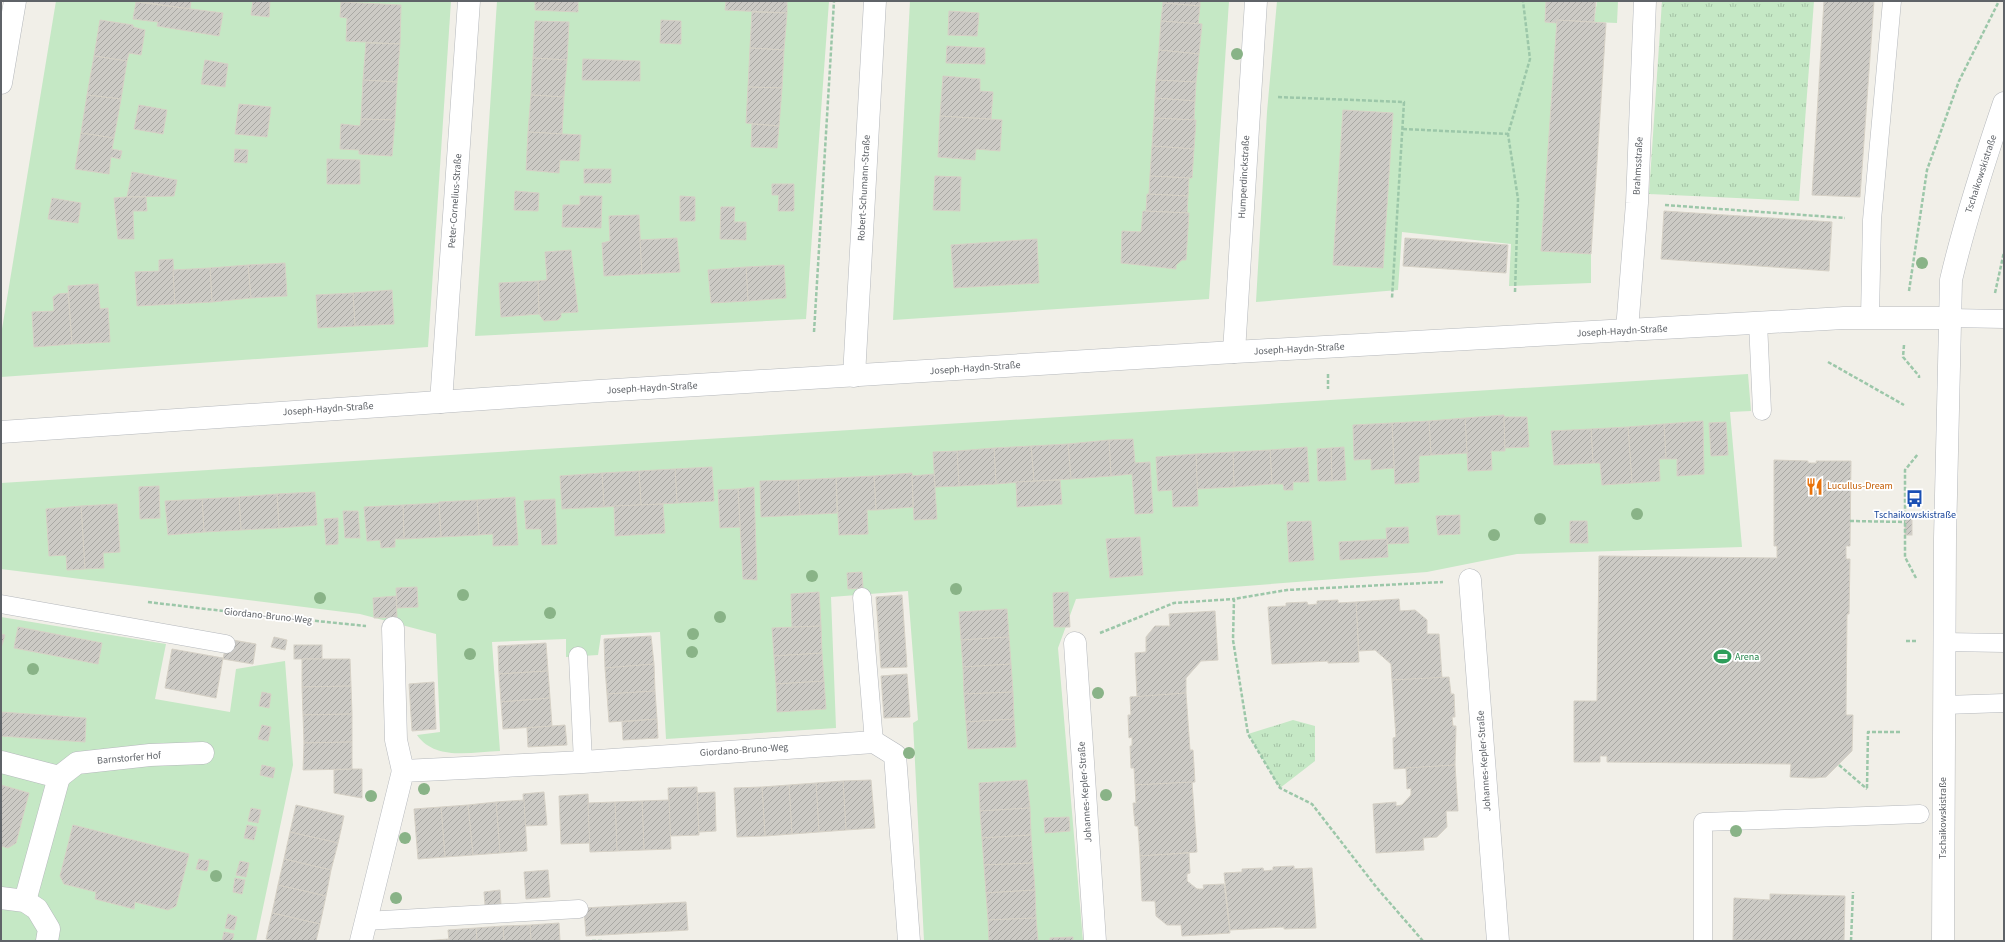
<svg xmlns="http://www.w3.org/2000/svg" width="2005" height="942" viewBox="0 0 2005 942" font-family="'Source Sans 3',sans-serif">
  <defs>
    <pattern id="grass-tufts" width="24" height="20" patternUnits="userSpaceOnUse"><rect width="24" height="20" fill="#c5e8c5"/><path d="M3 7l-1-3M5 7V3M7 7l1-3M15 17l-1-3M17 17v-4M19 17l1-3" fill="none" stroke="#a3c0a4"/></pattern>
    <pattern id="building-hatch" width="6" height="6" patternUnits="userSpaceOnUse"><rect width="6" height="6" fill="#cccac5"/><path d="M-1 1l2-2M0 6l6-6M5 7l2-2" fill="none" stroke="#a9a8a4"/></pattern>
  </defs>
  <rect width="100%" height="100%" fill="#f1efe8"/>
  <g fill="url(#grass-tufts)">
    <path d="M1662,1H1814L1799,201L1649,194Z"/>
    <path d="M1293,720L1315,726V761L1280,788L1248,734Z"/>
  </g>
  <g fill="#c5e8c5">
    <path d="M56,1H451L428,347L1,377V335Z"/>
    <path d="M497,1H829L806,319L475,336Z"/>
    <path d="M910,1H1229L1209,299L893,320Z"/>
    <path d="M1277,1H1546L1545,22L1557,23L1541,250L1591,254V283L1509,286L1511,244L1402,232L1398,290L1256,302L1267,112Z"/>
    <path d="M1597,1H1618L1617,23L1594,22Z"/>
    <path d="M1748,374L1751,411L1730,412L1742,547L1517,554L1427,572L1076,599L1058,648L1083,941H924L913,723L918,720L908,591L831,597L836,728L666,739L660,632L601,635L598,655L566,657V639L492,642L500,751C472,752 435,761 417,735L440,732L436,634L360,614L1,569V483Z"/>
    <path d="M1,617L166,644L155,699L230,712L236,669L285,661L293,765L256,941H1Z"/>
  </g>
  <g fill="url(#building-hatch)" stroke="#d6d1c6">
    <path d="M136,1H191L190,9Z"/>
    <path d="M253,1H270L269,17L251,15Z"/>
    <path d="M535,1H578V12L535,10Z"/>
    <path d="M726,1H787V13L725,10Z"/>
    <path d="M1163,1H1200V6L1163,3Z"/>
    <path d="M1546,1H1596L1594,22L1557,20V23L1545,22Z"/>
    <path d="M1824,1H1874L1860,197L1812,195Z"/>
    <path d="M136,2L223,13L219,36L157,26L158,22L133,19Z"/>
    <path d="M341,2L401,5L400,44L346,41L347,18L340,17Z"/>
    <path d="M1163,3L1200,6L1198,24L1161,21Z"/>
    <path d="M949,11L979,13L977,36L948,35Z"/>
    <path d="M752,12L787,13L784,50L750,48Z"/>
    <path d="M100,20L133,25V27L145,30L141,55L129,53L127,61L94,56Z"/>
    <path d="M661,20L681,21V44L660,43Z"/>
    <path d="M1557,20L1606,23L1591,254L1541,251Z"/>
    <path d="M535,21L569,22L567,60L533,58Z"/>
    <path d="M1161,21L1202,24L1199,54L1159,50Z"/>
    <path d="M366,43L400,44L397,82L363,80Z"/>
    <path d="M947,46L985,48V64L946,63Z"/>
    <path d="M750,48L784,50L782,88L748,87Z"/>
    <path d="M1159,50L1199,54L1196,82L1156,80Z"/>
    <path d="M94,56L127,61L121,99L87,95Z"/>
    <path d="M533,58L567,60L564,97L531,95Z"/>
    <path d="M583,59L640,61V81L582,80Z"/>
    <path d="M205,60L228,64L225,87L201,84Z"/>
    <path d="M943,76L980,79V91L993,92L991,119L940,116Z"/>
    <path d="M363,80L397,82L395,120L361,119Z"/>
    <path d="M1156,80L1196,82L1195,101L1155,98Z"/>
    <path d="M748,87L782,88L779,126L746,123Z"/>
    <path d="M87,95L121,99L114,138L81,133Z"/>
    <path d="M531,95L564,97L562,134L528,132Z"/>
    <path d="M1155,98L1195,101L1194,120L1154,118Z"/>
    <path d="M239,104L271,107L267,137L235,134Z"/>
    <path d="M139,105L167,110L163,134L134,129Z"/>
    <path d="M1343,110L1393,113L1383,268L1333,265Z"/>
    <path d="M940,116L1002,120L1000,151L976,149L975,160L938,157Z"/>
    <path d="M1154,118L1196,120L1194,149L1152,146Z"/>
    <path d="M361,119L395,120L392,156L359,154V150L340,149L341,124L360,126Z"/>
    <path d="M752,124L779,126L777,148L751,147Z"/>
    <path d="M528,132L581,135L579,161L560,160L559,173L526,170Z"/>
    <path d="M81,133L114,138L112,149L122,151L120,159L111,157L109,174L75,169Z"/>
    <path d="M1152,146L1194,149L1192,178L1150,176Z"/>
    <path d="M235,149L248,150L247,163L234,162Z"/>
    <path d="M327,159L360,160V184H327Z"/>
    <rect x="584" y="169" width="27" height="14"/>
    <path d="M132,172L177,180L174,196L127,197Z"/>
    <path d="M935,176L961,177L960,211L933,210Z"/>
    <path d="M1150,176L1189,178L1188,196L1149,194Z"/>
    <path d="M772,184H794V211H778L779,195H772Z"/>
    <path d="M515,191L539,193L538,211L514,210Z"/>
    <path d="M1147,194L1188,196L1187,213L1146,211Z"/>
    <path d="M580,196H602L601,228L562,227L563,205H580Z"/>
    <path d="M680,196L695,197V221H680Z"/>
    <path d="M127,197H146L147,211H133L134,239H118L114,198Z"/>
    <path d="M52,198L81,203L78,223L48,219Z"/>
    <path d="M721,207H735L734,222H746V240L720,239Z"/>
    <path d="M1143,211L1189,213L1186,260H1182L1176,265V269L1121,263L1122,231L1141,232Z"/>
    <path d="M1664,211L1832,222L1829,271L1661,259Z"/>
    <path d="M639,215L642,274L604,276L602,243L610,241L609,216Z"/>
    <path d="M677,238L680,272L642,274L640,240Z"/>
    <path d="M1405,238L1508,245L1506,273L1403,266Z"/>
    <path d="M1037,239L1039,283L954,288L951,245Z"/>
    <path d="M571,250L578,312L561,313V317L558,320L544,321L539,314L538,281L547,280L545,252Z"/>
    <path d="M173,259L175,304L137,306L135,272L159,271V260Z"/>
    <path d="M285,263L287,296L251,298L248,265Z"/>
    <path d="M248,265L251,298L212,302L210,268Z"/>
    <path d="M784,265L786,298L748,301L746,267Z"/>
    <path d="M746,267L748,301L711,303L708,270Z"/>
    <path d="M210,268L212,302L175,304L173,270Z"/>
    <path d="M538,281L539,314L501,317L499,283Z"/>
    <path d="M98,284L100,309L108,308L110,342L72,344L68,286Z"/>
    <path d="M392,290L394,324L355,326L353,293Z"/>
    <path d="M68,293L72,344L34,347L32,312L54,311L53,297L58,294Z"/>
    <path d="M353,293L355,326L318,328L316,295Z"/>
    <path d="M1504,415L1505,451H1491L1492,470L1468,471L1465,418Z"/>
    <path d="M1504,417H1527L1529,447L1505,448Z"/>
    <path d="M1465,418L1467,453L1431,455L1429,421Z"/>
    <path d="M1429,421L1431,455L1419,456V482L1395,484L1392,423Z"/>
    <path d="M1703,421L1704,474L1677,476V459H1666L1664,424Z"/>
    <path d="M1726,422L1728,455L1711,456L1709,423Z"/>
    <path d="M1392,423L1394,468L1371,470V459L1354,460L1353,425Z"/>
    <path d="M1664,424L1666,459H1659L1660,481L1632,483L1628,427Z"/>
    <path d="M1628,427L1632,483L1602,485L1600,463H1593L1591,429Z"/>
    <path d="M1591,429L1593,463L1554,465L1551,431Z"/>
    <path d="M1133,439L1135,463L1150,462L1153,513L1135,514L1132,474L1111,476L1109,440Z"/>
    <path d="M1109,440L1111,476L1071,479L1068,444Z"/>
    <path d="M1068,444L1071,479L1034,481L1031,446Z"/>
    <path d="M1031,446L1034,481L996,484L994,448Z"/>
    <path d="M1307,447L1309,482H1293V490H1284L1283,484H1272L1270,450Z"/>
    <path d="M1344,447L1346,480L1332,481L1331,448Z"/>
    <path d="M994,448L996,484L959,486L957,451Z"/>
    <path d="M1331,448L1332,481H1318L1317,449Z"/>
    <path d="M1270,450L1272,484L1234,487L1233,452Z"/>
    <path d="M957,451L959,486L935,487L933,452Z"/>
    <path d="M1233,452L1234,487L1197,489L1196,454Z"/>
    <path d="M1196,454L1198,506L1173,507L1172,490L1158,491L1156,457Z"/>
    <path d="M1774,460L1808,461V463H1817L1816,461H1851L1850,546H1846V559H1850L1849,614H1847L1846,715H1853L1852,751L1826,777L1812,778L1790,777L1791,764L1607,762V756H1600V762H1574V701H1597L1599,556L1777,558V546H1774Z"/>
    <path d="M712,467L714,501L677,503L675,469Z"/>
    <path d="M675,469L677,503L641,505L639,471Z"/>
    <path d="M639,471L641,505L604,507L602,473Z"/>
    <path d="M602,473L604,507L562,509L560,476Z"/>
    <path d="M912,473L913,507L876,510L874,476Z"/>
    <path d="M934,474L937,519L914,520L912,476Z"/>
    <path d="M874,476L876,510H867L868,534L839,535L836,478Z"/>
    <path d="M836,478L837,513L800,515L798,480Z"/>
    <path d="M798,480L800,515L761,517L760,481Z"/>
    <path d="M1060,480L1062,504L1017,507L1016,482Z"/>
    <path d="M159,486L160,518L140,519L139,487Z"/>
    <path d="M754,487L757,580L743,579L738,489Z"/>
    <path d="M738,489L740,527L720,528L718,490Z"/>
    <path d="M315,492L317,525L279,528L277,494Z"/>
    <path d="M277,494L279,528L241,530L239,497Z"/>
    <path d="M239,497L241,530L204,532L202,499Z"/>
    <path d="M515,497L518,545L493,546V534L479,535L477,500Z"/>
    <path d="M202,499L204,532L168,535L165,501Z"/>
    <path d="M555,499L557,544L542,545L541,529H526L524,501Z"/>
    <path d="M477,500L479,535L441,537L439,502Z"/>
    <path d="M439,503L441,537L404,539L403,505Z"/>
    <path d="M117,504L120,552L103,553L104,568L85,569L81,506Z"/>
    <path d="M663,504L665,533L615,536L614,506Z"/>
    <path d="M403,505L404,539H395V547L381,548L380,540L367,541L364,507Z"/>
    <path d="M81,506L85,569L67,570L66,555L49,556L46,509Z"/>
    <path d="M343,511H358L360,538H345Z"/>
    <rect x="1905" y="513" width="7" height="22"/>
    <path d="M1460,515V534L1438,535L1436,516Z"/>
    <path d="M338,518V544L326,545L324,519Z"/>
    <path d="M1311,521L1314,560L1289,562L1287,522Z"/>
    <path d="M1570,521H1587L1588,543H1570Z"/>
    <path d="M1408,527L1409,543L1387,544L1386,528Z"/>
    <path d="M1140,537L1143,575L1110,578L1106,539Z"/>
    <path d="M1387,539L1388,557L1340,560L1339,542Z"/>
    <path d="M862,572L863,588L848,589L847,573Z"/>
    <path d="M417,587L418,607L397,608L396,588Z"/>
    <path d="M819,592L821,626L792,627L791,594Z"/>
    <path d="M1068,592L1070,627H1054L1053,593Z"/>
    <path d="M902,595L907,667L881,668L876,597Z"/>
    <path d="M396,596L397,617L374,618L373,598Z"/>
    <path d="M1399,599L1400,611L1415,610L1427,620V634H1439L1442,678L1392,680L1391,664L1375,650L1359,651L1356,602Z"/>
    <path d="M1338,600V603L1356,602L1359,662L1328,663V661L1272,664L1268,607L1286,606V603L1307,602L1308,605L1317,604V601Z"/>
    <path d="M1007,609L1009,637L961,640L959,612Z"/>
    <path d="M1215,611L1218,660L1201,661L1186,678V693L1137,697L1135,653L1146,652V637L1155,626H1170L1169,614Z"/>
    <path d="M821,626L822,653L774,656L772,628Z"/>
    <path d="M18,627L102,643L98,664L14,648Z"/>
    <path d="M1,634L5,635L1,648Z"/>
    <path d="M651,636L654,664L605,668L604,639Z"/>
    <path d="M274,637L287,640L285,650L271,647Z"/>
    <path d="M1009,637L1011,664L963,667L961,640Z"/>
    <path d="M227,639L256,644L253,664L223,659Z"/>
    <path d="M546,643L548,671L499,674L498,646Z"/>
    <rect x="294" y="645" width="28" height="14"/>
    <path d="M172,649L223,658L216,698L165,688Z"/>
    <path d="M822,653L824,681L776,684L774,656Z"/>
    <path d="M302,659H350L351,686L302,687Z"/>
    <path d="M654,664L655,691L607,694L605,668Z"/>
    <path d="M1011,664L1013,692L964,694L963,667Z"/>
    <path d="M548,671L550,698L501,702L499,674Z"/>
    <path d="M907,674L910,717L884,718L881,676Z"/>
    <path d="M1449,677L1451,694H1454L1455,717H1452L1453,726H1456L1455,765L1394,769L1393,738L1396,737L1392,680Z"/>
    <path d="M824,681L826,709L777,712L776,684Z"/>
    <path d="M434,682L436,729L412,731L409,684Z"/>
    <path d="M351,686L352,714L303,715L302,687Z"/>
    <path d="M655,691L657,719L609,722L607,694Z"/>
    <path d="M262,692L271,694L269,708L259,706Z"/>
    <path d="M1013,692L1014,719L966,722L964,694Z"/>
    <path d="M1186,693L1190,750H1193L1195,782L1135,785L1134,768H1131L1130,746H1132V737L1129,738L1128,715H1131L1130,697Z"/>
    <path d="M550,698L552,726L503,729L501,702Z"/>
    <path d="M1,712L86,718L85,742L1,736Z"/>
    <path d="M352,714V742L304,743L303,715Z"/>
    <path d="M657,719L658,738L623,740L622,722Z"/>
    <path d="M1014,719L1016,747L968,749L966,722Z"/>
    <path d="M262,725L271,727L268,741L258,739Z"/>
    <path d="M565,725L567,745L528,747L527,728Z"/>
    <path d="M352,742V769L303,770L304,743Z"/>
    <path d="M262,765L275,768L273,778L260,775Z"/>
    <path d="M1455,765L1458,811H1446L1447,827L1437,837L1423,838L1424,850L1376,853L1373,804L1396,802V806L1402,805L1411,795V788L1407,789L1406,768Z"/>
    <path d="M352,769H362V798L334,793V770Z"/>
    <path d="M871,780L875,828L846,830L843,781Z"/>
    <path d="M1027,780L1030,808L980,811L979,783Z"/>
    <path d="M843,781L846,830L819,832L816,783Z"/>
    <path d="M1192,782L1197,852L1140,856L1138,826H1135L1133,803H1136L1135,785Z"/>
    <path d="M816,783L819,832L792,834L789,785Z"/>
    <path d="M1,785L29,793L16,843L8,848L1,846Z"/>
    <path d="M789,785L792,834L765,836L762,787Z"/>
    <path d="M697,787L699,835L670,836L668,788Z"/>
    <path d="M762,787L765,836L737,837L734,788Z"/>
    <path d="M544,792L547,825L525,826L523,794Z"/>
    <path d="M715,792L716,831L699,832L697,793Z"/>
    <path d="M588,794L590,843L561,844L559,796Z"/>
    <path d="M524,800L527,851L500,853L496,802Z"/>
    <path d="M669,800L671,849L644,850L642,801Z"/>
    <path d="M642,801L644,850L617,851L615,802Z"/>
    <path d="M496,802L500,853L473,855L468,805Z"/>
    <path d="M615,802L617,851L590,852L588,803Z"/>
    <path d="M296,805L344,816L338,843L290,832Z"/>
    <path d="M468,805L473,855L445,857L441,807Z"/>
    <path d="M441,807L445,857L418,859L414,809Z"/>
    <path d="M251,808L261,810L258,823L248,821Z"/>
    <path d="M1030,808L1031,835L982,838L980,811Z"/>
    <path d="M1069,817L1070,831L1045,833L1044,818Z"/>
    <path d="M73,825L189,854L176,906L168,910L135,902L134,909L95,899L96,892L64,884L60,876Z"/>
    <path d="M247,825L257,827L254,840L244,838Z"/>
    <path d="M290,832L338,843L331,870L284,859Z"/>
    <path d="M1031,835L1033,863L984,865L982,838Z"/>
    <path d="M1189,853L1190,873L1187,874V881L1197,889H1204L1203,885L1224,884L1230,933L1182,936L1181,925H1167L1156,916L1155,901H1142L1140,856Z"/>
    <path d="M199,859L209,861L207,871L196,869Z"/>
    <path d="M284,859L331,870L326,896L278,885Z"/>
    <path d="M240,861L249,863L246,877L236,875Z"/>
    <path d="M1033,863L1035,890L986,893L984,865Z"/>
    <path d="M1294,866V869L1312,868L1316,928L1284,929V927L1230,930L1224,873L1242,872V869L1263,868L1264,871L1273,870V867Z"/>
    <path d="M548,870L550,897L526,899L524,872Z"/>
    <path d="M235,878L245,880L242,894L233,892Z"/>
    <path d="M278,885L326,896L320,924L272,913Z"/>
    <path d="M500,890L501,904L485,905L484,892Z"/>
    <path d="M1035,890L1036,918L988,920L986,893Z"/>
    <path d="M1770,894L1845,896L1844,941L1733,940L1734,898L1770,900Z"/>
    <path d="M686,902L688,930L586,936L584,908Z"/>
    <path d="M272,913L320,924L316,941H276L266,939Z"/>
    <path d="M228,914L237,917L234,930L225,928Z"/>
    <path d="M1036,918L1038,941H989L988,920Z"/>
    <path d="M559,923L560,941H531L530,925Z"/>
    <path d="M530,925L531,941H504L503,926Z"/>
    <path d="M503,926L504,941H477L476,928Z"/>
    <path d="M476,928L477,941H449L448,930Z"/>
    <path d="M224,932L234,934L232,941H222Z"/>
    <path d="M1073,937V941H1050V938Z"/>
    <path d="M449,939V941H423Z"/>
  </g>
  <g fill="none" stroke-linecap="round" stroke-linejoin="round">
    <defs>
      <g id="service">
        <path d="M1870,317L1872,220L1892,1"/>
        <path d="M1950,318L2004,319"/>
        <path d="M1758,322L1762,411"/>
        <path d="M862,597L874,742"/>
        <path d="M1,604L226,644"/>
        <path d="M1945,642L2004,643"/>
        <path d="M578,656L583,762"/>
        <path d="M1945,705L2004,703"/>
        <path d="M365,921L579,909"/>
        <path d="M1703,941V822L1920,814"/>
      </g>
      <g id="minor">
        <path d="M1,83L15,1"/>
        <path d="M1627,330L1637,203L1645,1"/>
        <path d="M1234,352L1256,1"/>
        <path d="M854,376L875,1"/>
        <path d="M441,402L469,1"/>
        <path d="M1,432L599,391L1234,352L1844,318H1950"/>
        <path d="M1470,580L1498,941"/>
        <path d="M393,628L396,740L403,771"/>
        <path d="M1075,643L1095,941"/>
        <path d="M1,762L59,777L77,763L150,755L203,753"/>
        <path d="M1,898L25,901L37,909L49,929L47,941"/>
        <path d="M25,901L59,777"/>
        <path d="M361,941L403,771L583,762L874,742L895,755L909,941"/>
      </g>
      <path id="tertiary" d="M1943,941L1945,538L1951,280C1965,220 1984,162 2004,103"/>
    </defs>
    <use href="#service" stroke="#b5b8bc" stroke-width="19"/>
    <use href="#minor" stroke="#b5b8bc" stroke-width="23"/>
    <use href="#tertiary" stroke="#b5b8bc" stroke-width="23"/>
    <g stroke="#9cc7a9" stroke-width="2.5" stroke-dasharray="4 2" stroke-linecap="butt">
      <path d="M1278,97L1404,102L1392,298"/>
      <path d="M1403,129L1508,134"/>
      <path d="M1665,205L1845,218"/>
      <path d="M1909,291L1927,170L1959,81L1999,1"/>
      <path d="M1515,292L1518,199L1508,134L1530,59L1523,1"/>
      <path d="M1995,293L2004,252"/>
      <path d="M814,332L834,1"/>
      <path d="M1904,345L1903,357L1919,376V378"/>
      <path d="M1828,362L1904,405"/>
      <path d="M1328,374V389"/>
      <path d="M1850,521L1905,522"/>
      <path d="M1916,578L1905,557V470L1918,454"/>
      <path d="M148,602L248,614L366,626"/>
      <path d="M1100,633L1174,603L1234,599"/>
      <path d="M1906,641H1918"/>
      <path d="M1839,765L1867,789"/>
      <path d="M1867,788L1868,732H1902"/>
      <path d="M592,941H603"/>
      <path d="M1423,941L1377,888L1312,804L1280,788L1248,734L1233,640L1234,599L1287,590L1443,582"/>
      <path d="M1851,941L1853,892"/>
    </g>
    <use href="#service" stroke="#fff" stroke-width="18"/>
    <use href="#minor" stroke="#fff" stroke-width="22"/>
    <use href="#tertiary" stroke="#fff" stroke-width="22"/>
  </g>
  <g fill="#89b387">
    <circle cx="1237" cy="54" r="6"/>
    <circle cx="1922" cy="263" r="6"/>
    <circle cx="1637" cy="514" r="6"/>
    <circle cx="1540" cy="519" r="6"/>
    <circle cx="1494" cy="535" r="6"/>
    <circle cx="812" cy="576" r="6"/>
    <circle cx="956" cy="589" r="6"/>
    <circle cx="463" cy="595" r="6"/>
    <circle cx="320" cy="598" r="6"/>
    <circle cx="550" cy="613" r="6"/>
    <circle cx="720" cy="617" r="6"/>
    <circle cx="693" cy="634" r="6"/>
    <circle cx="692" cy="652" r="6"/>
    <circle cx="470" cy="654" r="6"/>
    <circle cx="33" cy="669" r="6"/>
    <circle cx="1098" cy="693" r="6"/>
    <circle cx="909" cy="753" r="6"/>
    <circle cx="424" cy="789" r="6"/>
    <circle cx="1106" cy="795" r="6"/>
    <circle cx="371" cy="796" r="6"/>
    <circle cx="1736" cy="831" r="6"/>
    <circle cx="405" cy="838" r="6"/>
    <circle cx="216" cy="876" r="6"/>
    <circle cx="396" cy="898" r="6"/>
  </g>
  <defs>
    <symbol id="restaurant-bare" viewBox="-9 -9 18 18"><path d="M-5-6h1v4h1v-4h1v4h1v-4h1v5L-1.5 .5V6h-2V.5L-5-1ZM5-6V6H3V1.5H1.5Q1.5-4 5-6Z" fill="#e8710a" stroke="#fff" stroke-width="2.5" paint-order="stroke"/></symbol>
    <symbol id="bus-bare" viewBox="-9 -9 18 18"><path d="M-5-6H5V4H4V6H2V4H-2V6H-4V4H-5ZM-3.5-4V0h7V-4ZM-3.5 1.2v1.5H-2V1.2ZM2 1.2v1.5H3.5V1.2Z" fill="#1a4fb4" stroke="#fff" stroke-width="2.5" paint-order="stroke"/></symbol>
    <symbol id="stadium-bare" viewBox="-9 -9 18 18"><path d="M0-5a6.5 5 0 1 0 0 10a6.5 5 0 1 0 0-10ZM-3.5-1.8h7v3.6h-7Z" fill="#2e9e5b" stroke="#fff" stroke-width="2.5" paint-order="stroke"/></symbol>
  </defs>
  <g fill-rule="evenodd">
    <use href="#restaurant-bare" x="1802" y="474" width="25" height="25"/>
    <use href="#bus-bare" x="1902" y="486" width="25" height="25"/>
    <use href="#stadium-bare" x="1710" y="644" width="25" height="25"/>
  </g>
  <g text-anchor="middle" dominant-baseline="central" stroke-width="3.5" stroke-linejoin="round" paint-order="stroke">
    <g font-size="10" fill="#5f6368" stroke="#fff">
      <text transform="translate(1638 166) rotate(-87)">Brahmsstraße</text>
      <text transform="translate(1981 174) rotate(-72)">Tschaikowskistraße</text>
      <text transform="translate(1244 177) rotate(-87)">Humperdinckstraße</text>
      <text transform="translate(864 188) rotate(-87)">Robert-Schumann-Straße</text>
      <text transform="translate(455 201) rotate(-86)">Peter-Cornelius-Straße</text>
      <text transform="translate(1622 331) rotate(-3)">Joseph-Haydn-Straße</text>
      <text transform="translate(1299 349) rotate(-3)">Joseph-Haydn-Straße</text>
      <text transform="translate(975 368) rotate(-4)">Joseph-Haydn-Straße</text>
      <text transform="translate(652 388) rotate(-3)">Joseph-Haydn-Straße</text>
      <text transform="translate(328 409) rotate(-4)">Joseph-Haydn-Straße</text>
      <text transform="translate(268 616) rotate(6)">Giordano-Bruno-Weg</text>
      <text transform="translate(744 750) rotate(-4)">Giordano-Bruno-Weg</text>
      <text transform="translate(129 758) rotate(-5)">Barnstorfer Hof</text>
      <text transform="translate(1484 761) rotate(-94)">Johannes-Kepler-Straße</text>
      <text transform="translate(1085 792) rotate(-94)">Johannes-Kepler-Straße</text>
      <text transform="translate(1943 818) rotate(-90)">Tschaikowskistraße</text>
    </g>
    <g font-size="10" fill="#c56008" stroke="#fff" text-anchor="start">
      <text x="1827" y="486">Lucullus-Dream</text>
    </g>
    <g font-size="10" fill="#164399" stroke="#fff">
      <text x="1915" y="515">Tschaikowskistraße</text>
    </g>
    <g font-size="10" fill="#27864d" stroke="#fff" text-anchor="start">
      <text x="1735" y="657">Arena</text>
    </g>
  </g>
  <rect width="2005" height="942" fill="none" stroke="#5f6368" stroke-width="4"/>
</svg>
